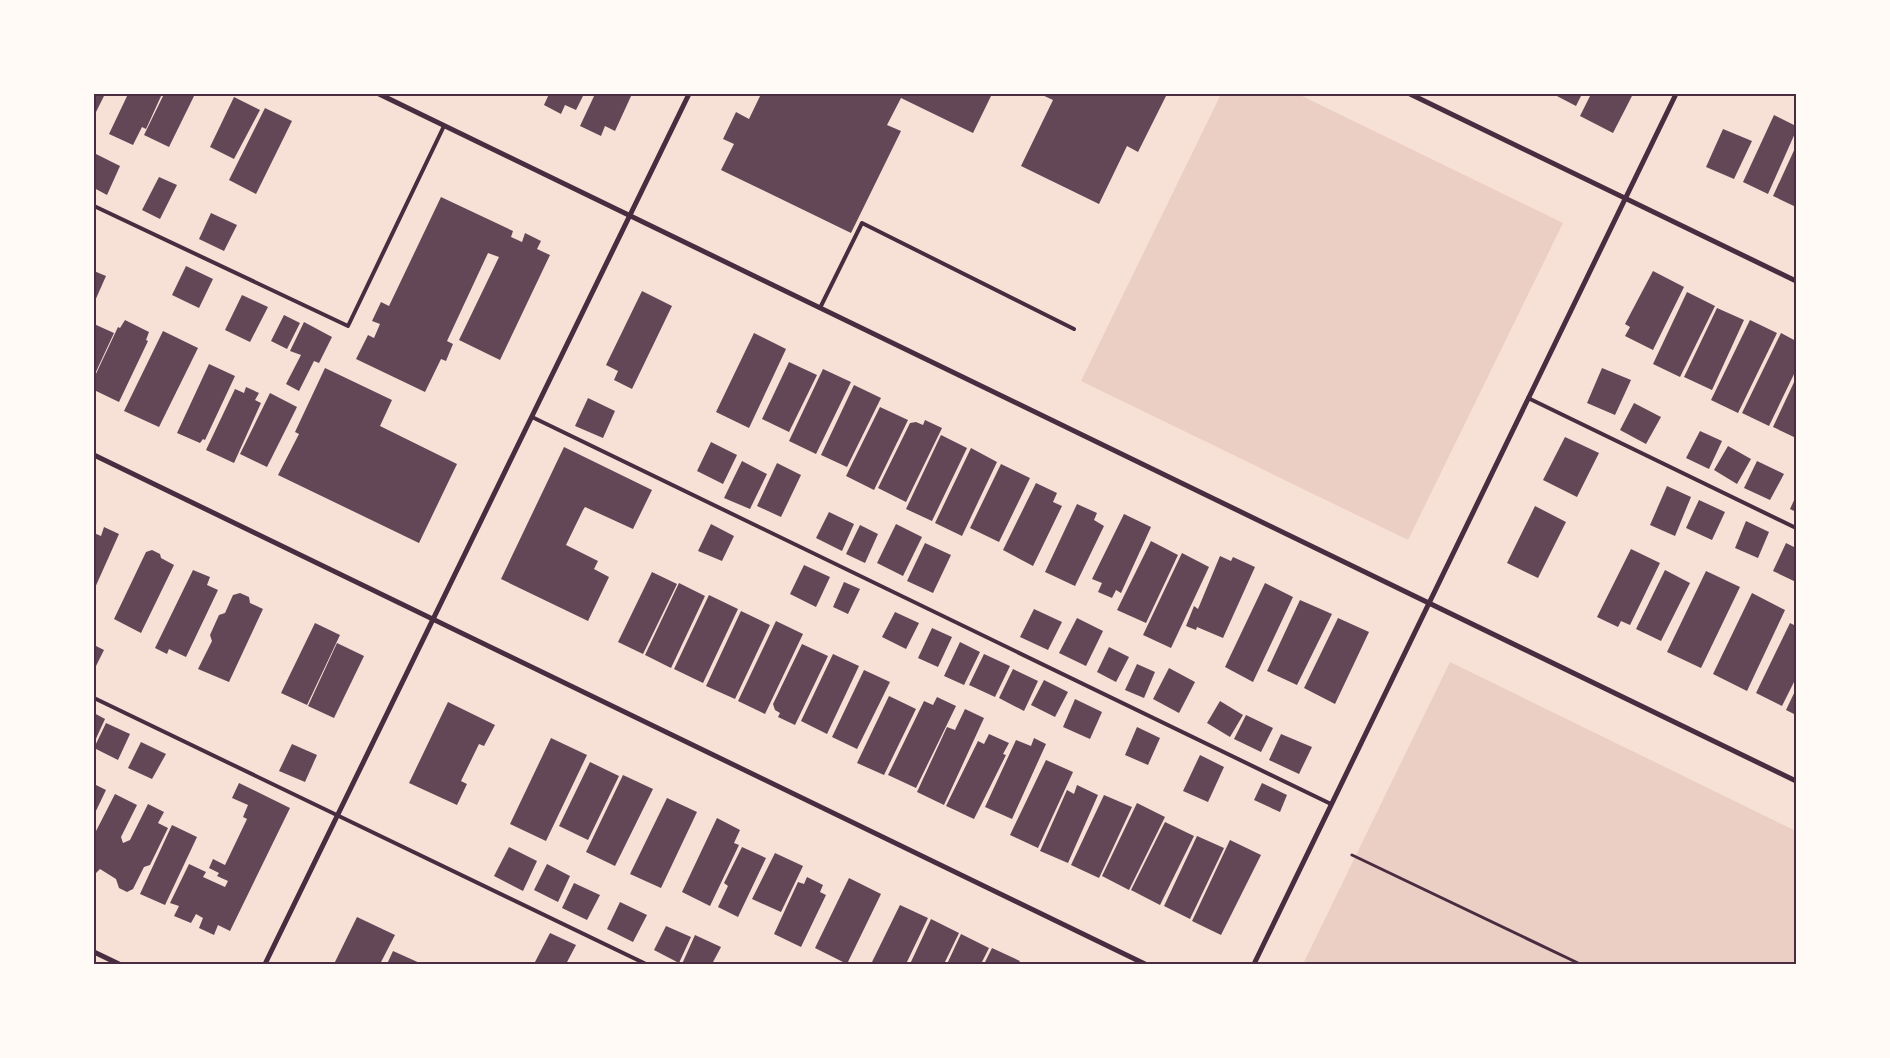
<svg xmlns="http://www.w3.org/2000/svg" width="1890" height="1058" viewBox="0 0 1890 1058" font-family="'Asap Condensed',sans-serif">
  <rect width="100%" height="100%" fill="#f7e1d7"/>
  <g fill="#ebcfc5">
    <path d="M1221,94H1298L1563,223L1408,540L1081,381Z"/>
    <path d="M1450,662L1796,831V964H1303Z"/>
  </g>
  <g fill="#644757">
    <path d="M94,94H105L94,116Z"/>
    <path d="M128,94H162L146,129L142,127L133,145L109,134Z"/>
    <path d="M164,94H195L169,147L144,135Z"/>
    <path d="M549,94H584L576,110L565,105L561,114L544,105Z"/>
    <path d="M595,94H632L615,131L605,126L601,136L580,126Z"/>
    <path d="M761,94H992L973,133L901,98L887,125L901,131L851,233L721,170L734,144L723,139L736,112L749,119Z"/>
    <path d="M1040,94H1167L1138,152L1127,146L1099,204L1021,166L1053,100Z"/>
    <path d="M1553,94H1582L1576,106Z"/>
    <path d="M1591,94H1633L1613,133L1580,116Z"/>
    <path d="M234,97L260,110L234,159L210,147Z"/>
    <path d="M265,108L292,121L256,194L229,180Z"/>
    <path d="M1774,115L1796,126V131L1768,194L1743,182Z"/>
    <path d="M1723,129L1752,141L1734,179L1706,167Z"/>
    <path d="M1796,146V207L1773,196Z"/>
    <path d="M94,153L120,166L107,195L94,188Z"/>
    <path d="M159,177L177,185L160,219L142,210Z"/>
    <path d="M441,197L513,231L511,237L522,242L525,233L541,241L537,249L550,255L500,360L459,340L499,257L488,253L447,341L453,344L446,361L441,359L425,392L356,359L368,335L374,338L380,324L372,321L381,302L389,306Z"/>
    <path d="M211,213L237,225L224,251L199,239Z"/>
    <path d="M186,266L213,279L199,308L172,295Z"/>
    <path d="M94,271L106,276L94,303Z"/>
    <path d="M1653,271L1684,287L1653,350L1625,336L1630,327L1625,324Z"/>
    <path d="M642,291L672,306L632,389L614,380L618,371L606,365Z"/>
    <path d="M1687,292L1715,306L1680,377L1653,364Z"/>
    <path d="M242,295L268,307L250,342L225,330Z"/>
    <path d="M1717,308L1744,320L1712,390L1684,377Z"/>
    <path d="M284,315L300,323L287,349L271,341Z"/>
    <path d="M125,320L149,332L146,340L148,341L119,402L94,390V378L118,327L120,328Z"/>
    <path d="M1750,320L1777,333L1738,413L1711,400Z"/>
    <path d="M304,322L332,337L319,363L314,361L299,391L286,384L301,355L290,351Z"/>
    <path d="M94,324L114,333L94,376Z"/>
    <path d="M163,331L198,348L159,427L124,411Z"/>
    <path d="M754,333L786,349L749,428L716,412Z"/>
    <path d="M1781,333L1796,341V370L1769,426L1742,413Z"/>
    <path d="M789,362L817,375L789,432L762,419Z"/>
    <path d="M209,364L235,376L205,440L203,439L200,443L177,433Z"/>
    <path d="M325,368L392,400L380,426L457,464L419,543L278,475L299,434L295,432Z"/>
    <path d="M1602,368L1631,380L1615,415L1587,403Z"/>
    <path d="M823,369L851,382L816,454L789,441Z"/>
    <path d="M1796,378V438L1773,427Z"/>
    <path d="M854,385L881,398L847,467L821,455Z"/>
    <path d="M246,387L259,393L255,400L261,403L234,463L206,450L235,389L244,393Z"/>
    <path d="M270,393L297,407L267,467L240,454Z"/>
    <path d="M588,398L615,411L603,438L575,426Z"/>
    <path d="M1634,403L1661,417L1646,444L1620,430Z"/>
    <path d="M880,407L908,420L874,490L846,476Z"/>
    <path d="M925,420L942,428L906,502L878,488L910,423L916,422L923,425Z"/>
    <path d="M1700,431L1722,441L1709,469L1686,458Z"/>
    <path d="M941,435L967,448L932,521L906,509Z"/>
    <path d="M1565,437L1599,453L1577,497L1543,480Z"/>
    <path d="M711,442L737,455L723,484L697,471Z"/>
    <path d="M1728,446L1751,459L1737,484L1714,470Z"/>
    <path d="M564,447L652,490L633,529L585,507L583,510L566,545L598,561L594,569L609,577L588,621L501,579Z"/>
    <path d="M971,448L997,462L962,536L935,523Z"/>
    <path d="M742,461L767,474L750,509L724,498Z"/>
    <path d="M1757,461L1784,474L1770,500L1744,488Z"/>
    <path d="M777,463L801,475L781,517L757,506Z"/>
    <path d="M1001,464L1030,478L999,542L970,528Z"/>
    <path d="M1036,483L1057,493L1053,502L1062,506L1033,566L1003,550Z"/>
    <path d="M1667,486L1691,497L1675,536L1650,525Z"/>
    <path d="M1796,496V512L1790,509Z"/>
    <path d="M1699,500L1725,512L1712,540L1686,528Z"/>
    <path d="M1077,504L1097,513L1094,520L1104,526L1075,586L1045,572Z"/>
    <path d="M1535,506L1566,522L1538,578L1507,563Z"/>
    <path d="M829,512L854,524L842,551L816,538Z"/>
    <path d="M1124,514L1151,527L1121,593L1116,590L1112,598L1098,592L1102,583L1092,579Z"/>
    <path d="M1746,521L1769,532L1758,558L1735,548Z"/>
    <path d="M711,524L734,536L722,561L698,551Z"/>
    <path d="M896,524L922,537L903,576L877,563Z"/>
    <path d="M860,525L878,534L865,563L846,554Z"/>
    <path d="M104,527L119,534L94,590V533L101,536Z"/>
    <path d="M1151,541L1178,555L1146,623L1117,610Z"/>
    <path d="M925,543L951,555L933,593L907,581Z"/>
    <path d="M1786,543L1796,548V582L1773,571Z"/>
    <path d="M1631,549L1660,563L1630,625L1621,621L1618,627L1597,617Z"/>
    <path d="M152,550L160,554L161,558L174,565L141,633L114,619L146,552Z"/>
    <path d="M1182,553L1209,567L1171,648L1143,635Z"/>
    <path d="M1220,556L1231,561L1233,557L1255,567L1223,638L1197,627L1196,630L1186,626L1194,606L1198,609Z"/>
    <path d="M804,565L830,577L816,607L790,594Z"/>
    <path d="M193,570L210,577L207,585L218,590L186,657L169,649L167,654L155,648Z"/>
    <path d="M1665,570L1690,583L1661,641L1636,629Z"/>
    <path d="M1706,571L1740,587L1701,668L1667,652Z"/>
    <path d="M652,572L677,584L643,654L618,642Z"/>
    <path d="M844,582L860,589L848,614L833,607Z"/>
    <path d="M679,583L705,596L671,668L645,655Z"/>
    <path d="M1265,583L1293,597L1253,682L1225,667Z"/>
    <path d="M240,593L249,597L250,603L263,609L229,682L198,669L212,641L210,635L219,615L225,613L233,595Z"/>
    <path d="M1752,593L1785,610L1747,691L1713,674Z"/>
    <path d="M709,595L738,609L703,683L674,669Z"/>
    <path d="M1300,600L1332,614L1297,685L1267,671Z"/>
    <path d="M1034,609L1062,622L1048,650L1020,637Z"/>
    <path d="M741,611L770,625L735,699L706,686Z"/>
    <path d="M895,612L919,623L906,649L882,637Z"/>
    <path d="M1077,618L1103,631L1086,666L1059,653Z"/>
    <path d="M1338,618L1369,632L1335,704L1304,688Z"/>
    <path d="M776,621L803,634L765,714L738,701Z"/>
    <path d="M315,623L340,635L307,705L281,693Z"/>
    <path d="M1790,623L1796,626V678L1782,706L1756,693Z"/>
    <path d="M932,628L952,637L938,667L918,658Z"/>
    <path d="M960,642L980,652L964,685L944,676Z"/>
    <path d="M337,643L364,656L334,718L308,706Z"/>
    <path d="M802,644L828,656L795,725L778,717L780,713L775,710L773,704Z"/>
    <path d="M94,645L104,650L94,670Z"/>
    <path d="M1109,647L1129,657L1116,682L1097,672Z"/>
    <path d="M833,654L859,666L827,734L801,721Z"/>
    <path d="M984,654L1010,666L995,697L969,685Z"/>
    <path d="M1137,664L1155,672L1144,698L1125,690Z"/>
    <path d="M1169,668L1195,682L1179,713L1153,699Z"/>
    <path d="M1013,669L1038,681L1024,711L999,698Z"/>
    <path d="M864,670L890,682L857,749L832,737Z"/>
    <path d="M1044,680L1068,692L1055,717L1031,705Z"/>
    <path d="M1796,689V715L1786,710Z"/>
    <path d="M889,696L916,709L884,775L857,763Z"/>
    <path d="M937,697L956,706L916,788L888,775L924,701L933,705Z"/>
    <path d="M1075,699L1102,712L1090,739L1063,727Z"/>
    <path d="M1220,701L1243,715L1230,737L1207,723Z"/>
    <path d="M448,702L495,725L484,746L479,744L461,781L467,784L457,805L409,783Z"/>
    <path d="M965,709L984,718L944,805L917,792L947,727L955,730Z"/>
    <path d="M94,713L105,719L94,743Z"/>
    <path d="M1246,715L1273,728L1261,752L1234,739Z"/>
    <path d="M106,723L130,734L118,760L94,748Z"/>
    <path d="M1137,727L1160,738L1148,765L1125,755Z"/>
    <path d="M989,734L1009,743L1003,754L1006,755L974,819L946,806L978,741L984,744Z"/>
    <path d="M1281,734L1312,747L1299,774L1269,760Z"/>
    <path d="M551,738L587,755L546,841L510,824Z"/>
    <path d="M1034,738L1046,744L1012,819L985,807L1016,740L1031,746Z"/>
    <path d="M141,742L166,754L152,779L128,768Z"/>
    <path d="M292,744L317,755L305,782L279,771Z"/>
    <path d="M1200,755L1224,767L1208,802L1183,791Z"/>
    <path d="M1046,760L1073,772L1038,848L1010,835Z"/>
    <path d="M590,762L619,776L588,840L559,826Z"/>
    <path d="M623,775L653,789L615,866L586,852Z"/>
    <path d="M239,783L290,808L230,931L218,925L214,935L199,928L203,918L196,914L191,923L174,916L179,906L170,903L189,864L206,872L203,877L225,887L228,881L217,876L219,873L209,868L213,859L225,865L247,819L243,817L248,805L232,798Z"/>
    <path d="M1262,783L1287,795L1280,812L1254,800Z"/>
    <path d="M94,784L106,790L94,815Z"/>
    <path d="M1077,785L1098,795L1068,863L1040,851L1067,790L1074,794Z"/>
    <path d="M115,794L137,805L121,837L123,843L130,840L148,804L164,812L158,823L168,828L150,865L144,867L133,889L127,892L119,888L116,879L100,869L94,875V835Z"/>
    <path d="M1104,795L1132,807L1099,878L1071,865Z"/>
    <path d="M667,798L697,812L661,888L630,874Z"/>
    <path d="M1137,803L1165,817L1129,890L1102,876Z"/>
    <path d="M717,818L740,830L734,843L739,845L710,906L682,892Z"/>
    <path d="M1165,822L1194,836L1160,905L1131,890Z"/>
    <path d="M172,825L197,837L165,905L140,894Z"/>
    <path d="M1197,836L1224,848L1190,919L1164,906Z"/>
    <path d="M1230,840L1261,855L1221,935L1192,921Z"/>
    <path d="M509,847L537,861L523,891L494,876Z"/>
    <path d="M742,847L766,858L738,917L718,907L728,886L724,883Z"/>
    <path d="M775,853L803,866L781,912L752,899Z"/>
    <path d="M547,864L570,876L558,902L534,890Z"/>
    <path d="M807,877L823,885L820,892L826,895L801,947L774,934L798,882L804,884Z"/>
    <path d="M849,878L881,894L847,964L815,948Z"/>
    <path d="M574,883L600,895L587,920L562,908Z"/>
    <path d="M620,902L647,915L633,942L607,929Z"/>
    <path d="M900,905L928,918L906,964H871Z"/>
    <path d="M357,917L395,935L380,964H334Z"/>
    <path d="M931,919L959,933L944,964H910Z"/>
    <path d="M666,926L691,937L679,963L654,950Z"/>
    <path d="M550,933L576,945L566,964L535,962Z"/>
    <path d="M961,934L989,948L981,964H947Z"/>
    <path d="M695,935L721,947L712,964H682Z"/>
    <path d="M992,948L1020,961L1018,964H984Z"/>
    <path d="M393,951L422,964H387Z"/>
  </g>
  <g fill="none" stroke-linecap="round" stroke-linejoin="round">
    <path stroke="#4a2c40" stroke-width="3" d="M1352,855L1580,964"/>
    <g stroke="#4a2c40" stroke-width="4">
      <path d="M94,206L348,326L444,126"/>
      <path d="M820,308L862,223L1074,329"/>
      <path d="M1528,398L1796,528"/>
      <path d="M532,417L1331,804"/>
      <path d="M94,698L646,964"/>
    </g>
    <g stroke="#4a2c40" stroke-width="5">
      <path d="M379,94L1796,781"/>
      <path d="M1410,94L1796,281"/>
      <path d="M94,455L1145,964"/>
      <path d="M94,952L119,964"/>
      <path d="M265,964L689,94"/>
      <path d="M1254,964L1676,94"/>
    </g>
  </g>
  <rect width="1890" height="1058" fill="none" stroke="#fffaf5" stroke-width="190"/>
  <rect x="95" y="95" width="1700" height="868" fill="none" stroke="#4a2c40" stroke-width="2"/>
</svg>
